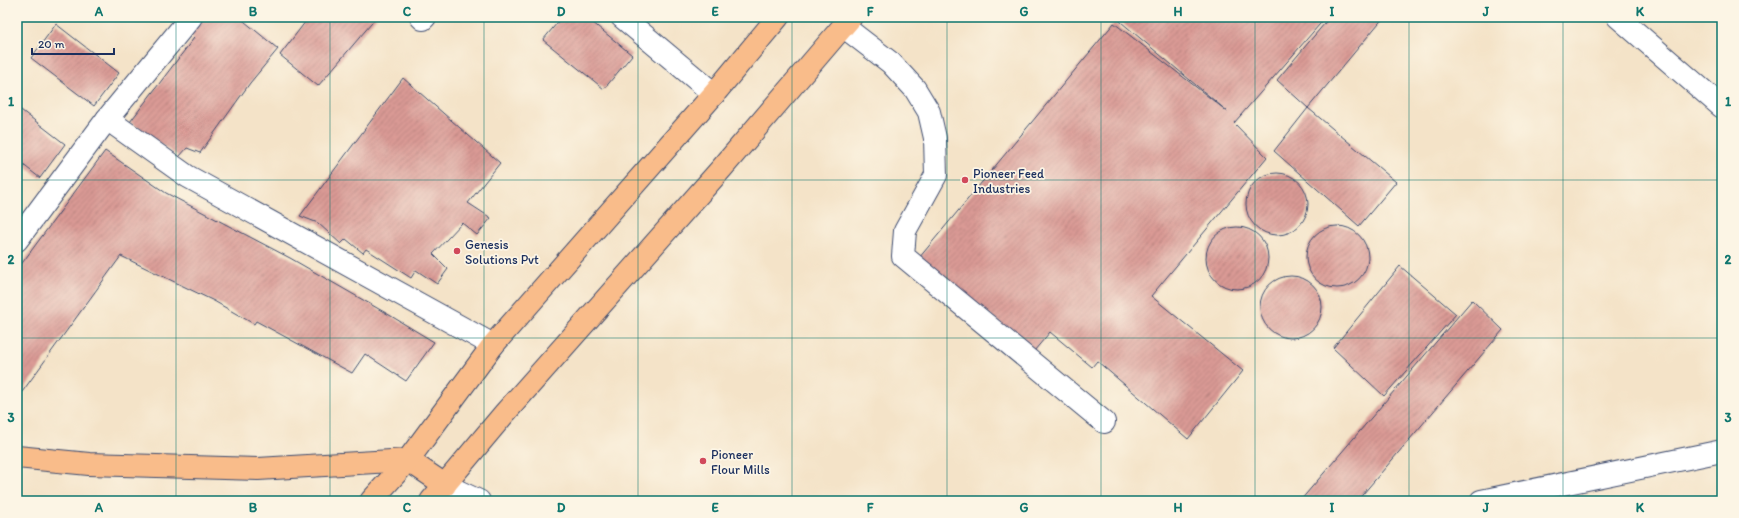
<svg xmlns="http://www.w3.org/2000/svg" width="1739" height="518" viewBox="0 0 1739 518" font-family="Itim,sans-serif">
  <defs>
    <pattern id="building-hatch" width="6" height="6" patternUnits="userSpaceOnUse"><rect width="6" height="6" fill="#da9a94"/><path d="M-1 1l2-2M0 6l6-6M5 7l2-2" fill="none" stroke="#b07e7c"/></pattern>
  </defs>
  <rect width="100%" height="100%" fill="#fcf5e5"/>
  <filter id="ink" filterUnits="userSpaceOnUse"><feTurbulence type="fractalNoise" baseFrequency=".025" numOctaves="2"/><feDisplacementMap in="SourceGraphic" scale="8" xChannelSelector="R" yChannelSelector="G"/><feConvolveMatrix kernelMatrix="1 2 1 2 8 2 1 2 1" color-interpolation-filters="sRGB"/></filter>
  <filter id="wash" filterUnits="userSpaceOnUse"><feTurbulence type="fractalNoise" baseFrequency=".012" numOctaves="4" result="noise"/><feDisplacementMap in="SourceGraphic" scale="16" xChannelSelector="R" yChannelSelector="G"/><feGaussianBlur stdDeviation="0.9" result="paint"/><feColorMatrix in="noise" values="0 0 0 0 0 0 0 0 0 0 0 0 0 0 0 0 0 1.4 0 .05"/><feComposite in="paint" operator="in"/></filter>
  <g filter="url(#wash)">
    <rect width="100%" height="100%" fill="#f4e3c8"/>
    <g id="blocks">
      <g fill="url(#building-hatch)">
        <path d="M204,17H239L278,49L250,83L200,153L187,148L179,157L130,122L194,38L190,34Z"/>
        <path d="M309,17H377L318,86L280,55Z"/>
        <path d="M562,17H586L632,55L604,89L543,40Z"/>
        <path d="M1115,17H1326L1234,123L1267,157L1151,296L1243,371L1188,439L1097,361L1092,367L1050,332L1034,351L919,258L1114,23L1228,112Z"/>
        <path d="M1330,17H1384L1308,108L1277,80Z"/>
        <path d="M56,24L119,73L94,106L31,58Z"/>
        <path d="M403,78L500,163L468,203L491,218L477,235L462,223L433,254L448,269L437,284L416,270L411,278L366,249L363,253L346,239L341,244L318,223L300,216Z"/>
        <path d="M17,107L65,144L40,178L17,160Z"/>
        <path d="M1308,108L1396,182L1359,226L1274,151Z"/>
        <path d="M105,151L166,193L290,258L391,316L434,342L406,381L365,354L352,373L256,321L254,324L214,301L121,256L17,399V270Z"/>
        <circle cx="1277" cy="204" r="31"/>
        <circle cx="1337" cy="257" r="31"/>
        <circle cx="1237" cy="258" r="31"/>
        <path d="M1400,266L1456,314L1384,396L1333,348Z"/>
        <circle cx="1291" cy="307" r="31"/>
        <path d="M1472,300L1503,330L1357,501H1300Z"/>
      </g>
    </g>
  </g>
  <g filter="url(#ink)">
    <use href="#blocks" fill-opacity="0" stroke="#3c4a6e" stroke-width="1"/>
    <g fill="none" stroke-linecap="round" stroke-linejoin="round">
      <defs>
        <g id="minor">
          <path d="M191,17L107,119L187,176L493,345"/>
          <path d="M421,17L423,19L425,17"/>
          <path d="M622,17L714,94"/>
          <path d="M1618,17L1722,107"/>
          <path d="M843,26L891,63L915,89L929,112L935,138L936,175L905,231L903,256L1104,422"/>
          <path d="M17,240L107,119"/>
          <path d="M445,485L479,501"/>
          <path d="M1481,501L1722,451"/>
        </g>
        <g id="major">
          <path d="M17,457L89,464L258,469L408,460L445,485"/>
          <path d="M371,501L408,460L493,345L714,94L778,17"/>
          <path d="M431,501L504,414L722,168L851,17"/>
        </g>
      </defs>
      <use href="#minor" stroke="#3c4a6e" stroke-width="24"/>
      <use href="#major" stroke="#3c4a6e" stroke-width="24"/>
      <use href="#minor" stroke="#fff" stroke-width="22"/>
      <use href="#major" stroke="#f9bc8a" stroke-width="22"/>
    </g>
  </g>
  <path fill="none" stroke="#0f766e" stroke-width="1" stroke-opacity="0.55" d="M176,17V501M330,17V501M484,17V501M638,17V501M792,17V501M947,17V501M1101,17V501M1255,17V501M1409,17V501M1563,17V501M17,180H1722M17,338H1722"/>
  <g fill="#d1495b" stroke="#fcf5e5" stroke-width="1.5">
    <circle cx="965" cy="180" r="4"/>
    <circle cx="457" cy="251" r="4"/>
    <circle cx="703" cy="461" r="4"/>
  </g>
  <g text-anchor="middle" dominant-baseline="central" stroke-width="3.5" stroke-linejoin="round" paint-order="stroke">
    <g font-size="13" fill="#1b2f5e" stroke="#fcf5e5" text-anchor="start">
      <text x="973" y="173">Pioneer Feed<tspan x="973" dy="15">Industries</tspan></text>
      <text x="465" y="244">Genesis<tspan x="465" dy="15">Solutions Pvt</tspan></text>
      <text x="711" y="454">Pioneer<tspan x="711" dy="15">Flour Mills</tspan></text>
    </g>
  </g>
  <rect width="1739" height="518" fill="none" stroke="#fcf5e5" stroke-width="44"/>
  <path d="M32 48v6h82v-6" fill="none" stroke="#1b2f5e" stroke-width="2"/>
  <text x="38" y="48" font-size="12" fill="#1b2f5e" stroke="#fcf5e5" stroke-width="3" paint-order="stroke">20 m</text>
  <rect x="22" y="22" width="1695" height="474" fill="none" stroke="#0f766e" stroke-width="1.5"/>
  <g font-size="13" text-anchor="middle" font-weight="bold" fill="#0f766e">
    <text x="99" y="16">A</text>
    <text x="253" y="16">B</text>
    <text x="407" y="16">C</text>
    <text x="561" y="16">D</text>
    <text x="715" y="16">E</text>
    <text x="870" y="16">F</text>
    <text x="1024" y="16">G</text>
    <text x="1178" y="16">H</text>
    <text x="1332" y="16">I</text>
    <text x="1486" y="16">J</text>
    <text x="1640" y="16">K</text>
    <text x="11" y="106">1</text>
    <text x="1728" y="106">1</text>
    <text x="11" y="264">2</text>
    <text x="1728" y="264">2</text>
    <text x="11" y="422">3</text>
    <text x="1728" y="422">3</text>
    <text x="99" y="512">A</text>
    <text x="253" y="512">B</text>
    <text x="407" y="512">C</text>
    <text x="561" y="512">D</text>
    <text x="715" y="512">E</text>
    <text x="870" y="512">F</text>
    <text x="1024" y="512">G</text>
    <text x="1178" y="512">H</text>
    <text x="1332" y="512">I</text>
    <text x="1486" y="512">J</text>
    <text x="1640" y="512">K</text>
  </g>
</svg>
